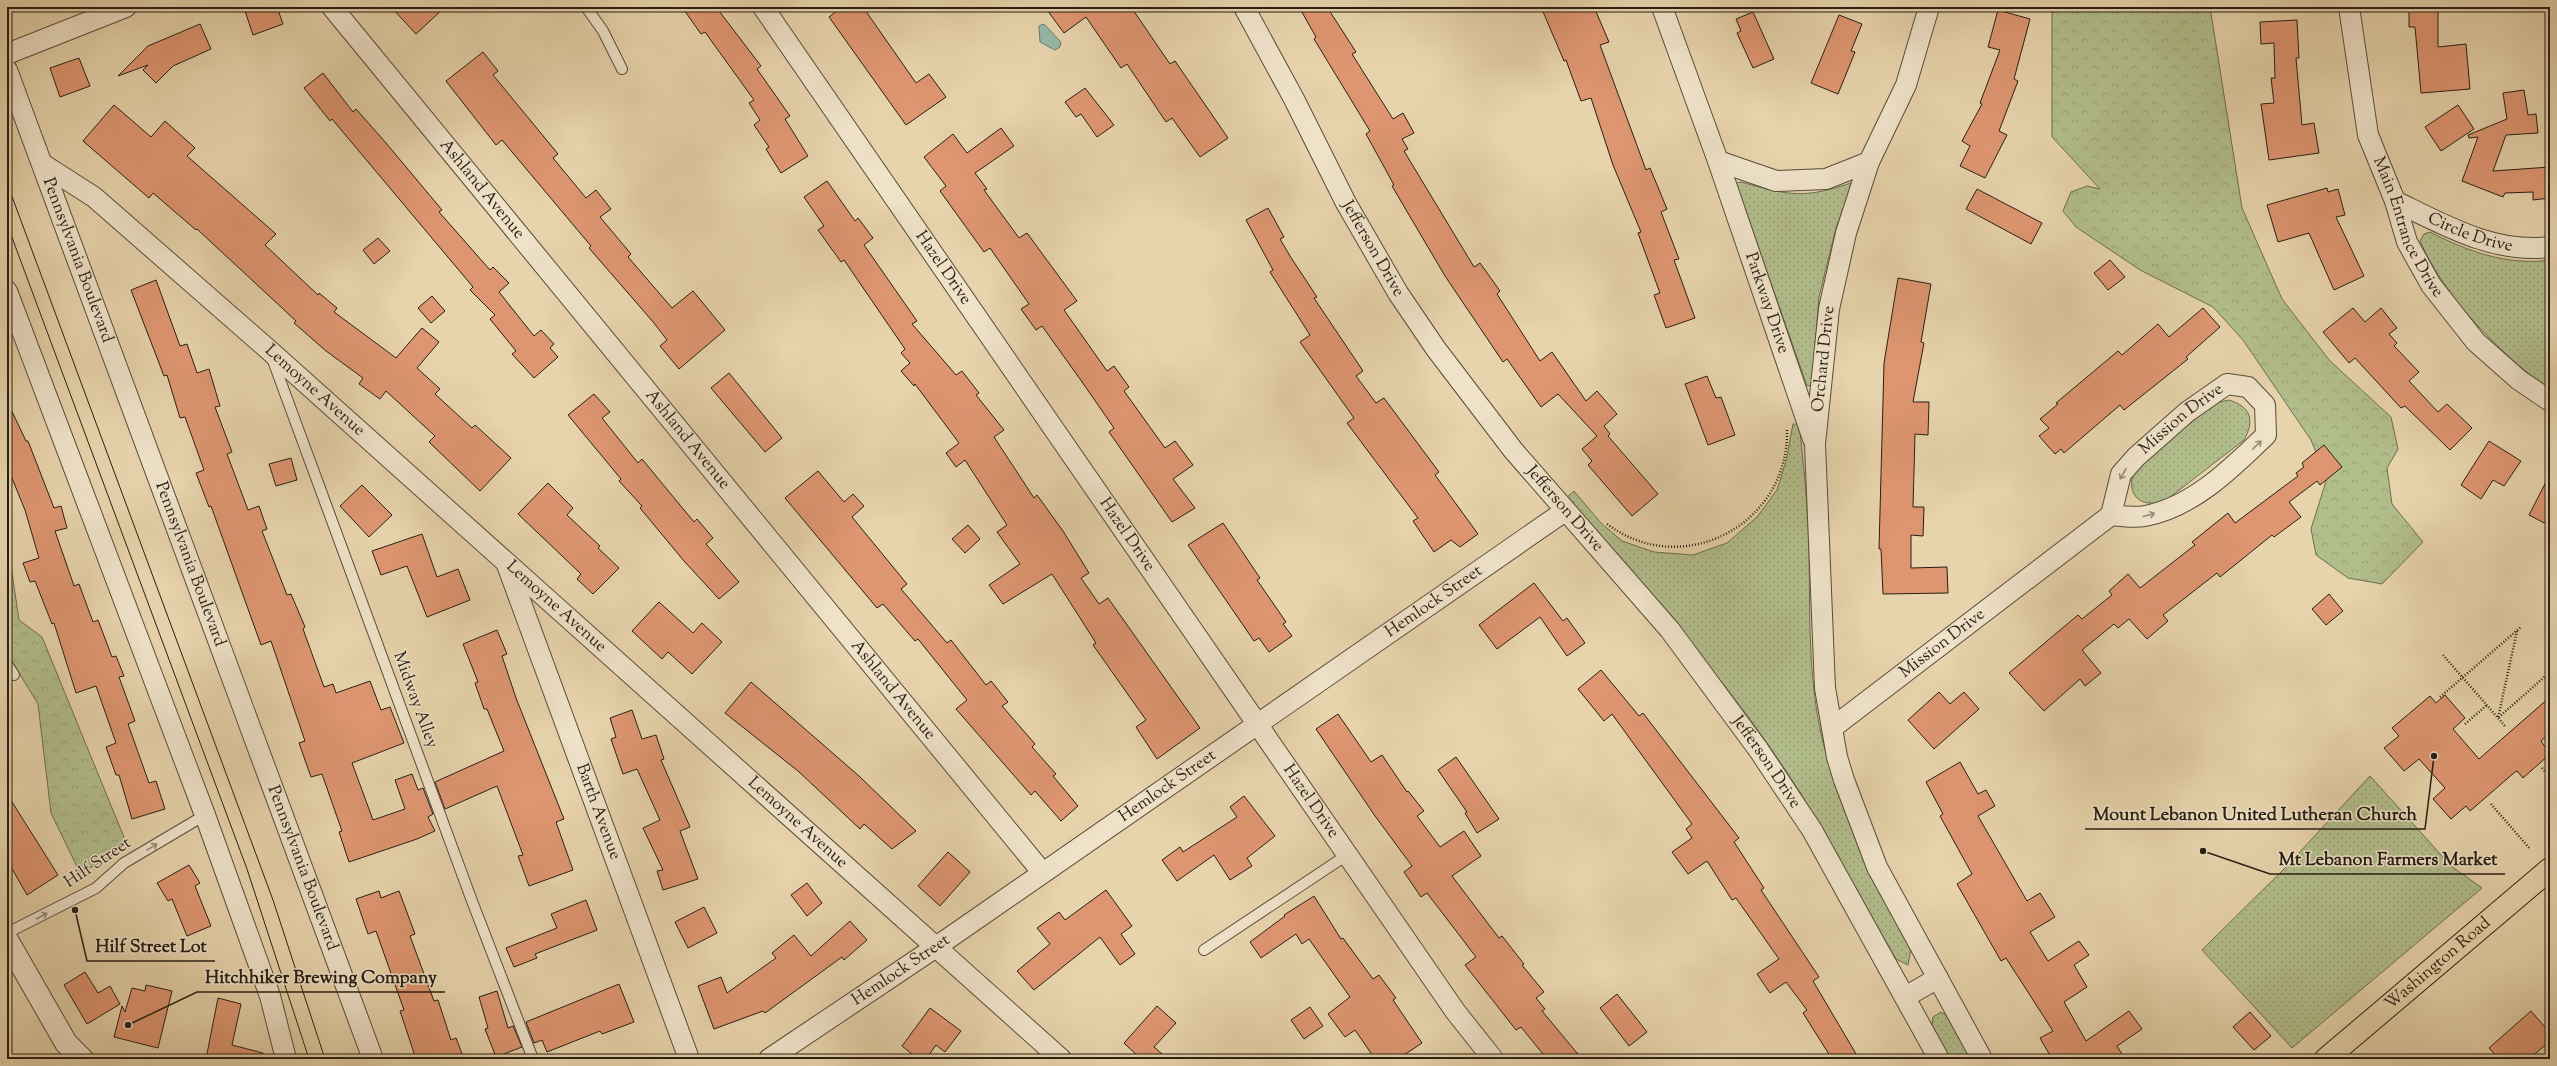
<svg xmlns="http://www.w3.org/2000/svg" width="2557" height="1066" viewBox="0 0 2557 1066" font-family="'Sorts Mill Goudy',serif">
  <defs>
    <pattern id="grass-dots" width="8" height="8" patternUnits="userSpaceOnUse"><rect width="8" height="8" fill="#b2bd8c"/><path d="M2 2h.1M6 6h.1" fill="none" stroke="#99a278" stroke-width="1.8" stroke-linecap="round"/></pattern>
    <pattern id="forest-crowns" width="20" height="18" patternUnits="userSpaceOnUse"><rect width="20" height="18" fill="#b2bd8c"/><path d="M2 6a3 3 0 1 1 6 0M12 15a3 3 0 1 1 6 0" fill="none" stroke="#99a278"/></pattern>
  </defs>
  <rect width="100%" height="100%" fill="#e7d3ac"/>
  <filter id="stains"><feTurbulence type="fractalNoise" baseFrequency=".005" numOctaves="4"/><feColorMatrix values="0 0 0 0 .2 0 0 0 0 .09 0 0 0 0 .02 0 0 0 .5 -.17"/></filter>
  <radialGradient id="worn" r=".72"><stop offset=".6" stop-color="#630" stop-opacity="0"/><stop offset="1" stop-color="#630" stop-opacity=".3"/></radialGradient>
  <g fill="url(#grass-dots)" stroke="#6d6e50">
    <path d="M1741,182C1791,196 1804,199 1854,182L1836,228L1819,297L1812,385L1807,386L1736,183Z"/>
    <path d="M2430,232C2467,251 2507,266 2550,260V390C2500,354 2445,298 2420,241L2424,234Z"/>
    <path d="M2229,400C2251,407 2255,420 2244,440L2165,501C2137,510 2124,491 2136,466L2216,403Z"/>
    <path d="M1793,424H1799C1804,466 1808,508 1809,551C1810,610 1808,670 1820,729C1838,812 1872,875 1911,949L1908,965L1896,959C1864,904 1834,848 1801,794C1734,687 1648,593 1566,498L1574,491L1601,523L1622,541L1654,552L1693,555L1727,543L1757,517L1777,490L1786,461Z"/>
    <path d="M2370,776L2451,866L2482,888L2292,1048L2202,950L2286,867Z"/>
    <path d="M1941,1012L1949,1017L1972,1059H1950L1932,1026L1933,1017Z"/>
  </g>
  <g fill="url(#forest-crowns)" stroke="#6d6e50">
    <path d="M2052,7H2210L2242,208L2282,299L2330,361L2391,417L2398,449L2387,468L2392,504L2423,542L2382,584L2348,578L2316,555L2311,529L2327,478L2311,440L2243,340L2213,307L2140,270L2076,227L2063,211L2071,192L2087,186L2100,189L2052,137Z"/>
    <path d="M7,539L19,620L42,637L128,847L80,873L51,813L38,704L7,653Z"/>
  </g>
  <path fill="#97b8a8" stroke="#6b7b6d" d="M1044,24L1061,42L1060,47L1055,50L1040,42L1039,26Z"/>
  <g fill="#de9671" stroke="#281f14">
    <path d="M256,7H277L283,24L253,35L245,11Z"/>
    <path d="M391,7H445L416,34Z"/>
    <path d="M682,7H716L761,66L757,69L790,116L785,119L808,156L781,173L766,149L769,147L754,125L760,120L749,103L754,100L705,32L701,34Z"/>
    <path d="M842,7H863L916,83L929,74L946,97L906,125L829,17Z"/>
    <path d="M1045,7H1131L1170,64L1175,61L1228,138L1200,157L1172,118L1166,122L1127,64L1121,68L1086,17L1064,33Z"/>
    <path d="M1299,7H1327L1356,52L1352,54L1393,119L1403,113L1414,133L1402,139L1408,149L1404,151L1474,267L1480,263L1500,291L1497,294L1540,361L1552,352L1586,401L1597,391L1617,414L1604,426L1610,434L1608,436L1658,494L1632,516L1588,465L1592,461L1582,449L1597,436L1558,394L1541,407L1507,359L1503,362L1445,276L1392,186L1394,185L1366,134L1370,131L1314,39L1316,37Z"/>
    <path d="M1541,7H1594L1609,42L1600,45L1646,170L1650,168L1667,209L1661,212L1679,259L1674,260L1695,318L1666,328L1654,295L1660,293L1638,233L1641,232L1613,165L1591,98L1581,101L1566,60L1564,61Z"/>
    <path d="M2409,7H2438V47L2466,44L2470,89L2421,93L2415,27H2409Z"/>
    <path d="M1998,10L2030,19L2014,79L2018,81L1999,131L2007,135L1985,178L1960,166L1970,146L1962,141L1982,104L1980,103L2000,50L1988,47Z"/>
    <path d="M1753,12L1774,59L1753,68L1737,33L1741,31L1736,19Z"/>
    <path d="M1839,15L1862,24L1851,51L1855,52L1838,94L1811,83Z"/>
    <path d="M2297,20L2299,58H2296L2302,125L2314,123L2319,153L2269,160L2261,104L2274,103L2271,78H2275L2274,43L2261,44L2260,22Z"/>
    <path d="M200,24L211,49L173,66L156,83L143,70L148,65L118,76L148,46Z"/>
    <path d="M483,52L498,71L493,75L558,154L553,158L586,198L596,190L611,209L600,217L631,254L628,257L672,308L693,291L725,330L679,369L660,346L667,340L654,323L589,248L591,246L502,140L496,145L446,81Z"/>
    <path d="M79,58L90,86L60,97L50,68Z"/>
    <path d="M323,73L353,112L356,109L386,143L442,210L439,212L490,270L493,267L509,283L499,292L534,336L541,330L554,344L550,348L558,357L534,378L512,354L516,351L490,319L495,315L470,290L473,287L332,119L330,121L304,88Z"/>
    <path d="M1085,88L1114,125L1097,137L1081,114L1076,117L1065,102Z"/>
    <path d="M2524,90L2528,115L2536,114L2538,133L2506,135L2493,171L2550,167V198L2533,200V192L2505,193L2503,197L2462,181L2478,137L2469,138L2468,135L2507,119L2503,93Z"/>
    <path d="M114,105L151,137L165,121L195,148L187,156L276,234L265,245L318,295L319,293L337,308L334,312L384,349L396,358L422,328L439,342L417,368L440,389L435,394L472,428L475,425L511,458L480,491L429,442L435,436L386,391L380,399L359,384L363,378L326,351L294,323L296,321L197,229L196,230L153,193L149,198L83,141Z"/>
    <path d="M2458,105L2474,129L2441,151L2425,127Z"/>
    <path d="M1001,128L1014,146L975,173L987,189L984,190L1019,238L1027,233L1077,301L1064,310L1107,371L1114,366L1129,387L1124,391L1165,448L1175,441L1193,465L1173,479L1195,508L1172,522L1109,432L1114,428L1080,379L1042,326L1036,330L1021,309L1029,304L990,248L984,252L940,191L946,186L924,157L953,134L967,153Z"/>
    <path d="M827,181L855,221L858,218L873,238L864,245L917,321L912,324L956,375L962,371L979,393L976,395L1004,430L994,437L1034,498L1037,495L1063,531L1089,573L1081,578L1099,604L1108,598L1200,728L1157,759L1136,727L1146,720L1093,645L1096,643L1052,574L1003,604L989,585L1020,564L997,532L1007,525L965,460L956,467L946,453L959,443L915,384L914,386L901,371L910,363L901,353L905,349L844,260L841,262L818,230L824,226L804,197Z"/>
    <path d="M2327,188L2328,192L2338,189L2345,215L2336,217L2364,276L2334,290L2309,233L2278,242L2267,205Z"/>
    <path d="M1977,189L2042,223L2031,244L1966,209Z"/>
    <path d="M1268,208L1284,237L1280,239L1290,256L1317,297L1314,298L1363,371L1356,376L1376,403L1384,398L1439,472L1435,475L1478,534L1460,547L1451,540L1434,552L1413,521L1418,518L1347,423L1354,418L1300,342L1310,335L1270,272L1273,270L1246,220Z"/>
    <path d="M378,238L390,251L374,264L363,250Z"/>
    <path d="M2110,260L2125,277L2108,290L2094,273Z"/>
    <path d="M1898,278L1931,284L1921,342L1924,343L1913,402H1929L1928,435L1915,434L1913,507H1924L1923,536L1911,535V568L1947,567L1948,593L1883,594L1881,549H1879L1884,363Z"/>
    <path d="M156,280L180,346L187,344L197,373L209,369L220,406L215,407L232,452L227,454L248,510L259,506L267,529L262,531L287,595L291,594L305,627L303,629L324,687L333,684L336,693L370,681L381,710L390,707L404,743L352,763L373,820L405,809L395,780L412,774L418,790L423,788L433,814L428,817L435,831L417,839L349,862L339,832L342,831L322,774L311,777L299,743L305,741L271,641L261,645L211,506L209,507L196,473L204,470L185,417L180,418L167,375L164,376L131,290Z"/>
    <path d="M432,296L445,311L431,323L418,308Z"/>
    <path d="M2203,308L2220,327L2186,357L2188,359L2124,410L2120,405L2064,453L2061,449L2055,454L2039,436L2049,428L2040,419L2058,404L2056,403L2118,351L2122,355L2158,324L2169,337Z"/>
    <path d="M2353,308L2365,322L2381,308L2397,328L2389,334L2397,343L2394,346L2419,372L2409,381L2438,412L2447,404L2472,428L2450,450L2405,406L2401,408L2355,358L2349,363L2323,332Z"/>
    <path d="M729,373L782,438L765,452L711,388Z"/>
    <path d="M1707,376L1716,398L1721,397L1735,435L1708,445L1685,384Z"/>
    <path d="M594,394L610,412L602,418L638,463L642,459L694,522L697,519L713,538L706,544L739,582L719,599L684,561L640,508L642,506L619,481L621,479L568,415Z"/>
    <path d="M7,401L26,441H28L54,508L61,506L67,528L55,531L74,586L79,584L93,622L98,620L112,657L116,656L124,676L119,677L135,721L128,724L149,783L156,781L165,809L132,819L119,775H116L106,747L116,743L96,686L76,693L54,623L52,624L35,581L30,582L23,563L39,558L25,510L7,466Z"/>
    <path d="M2489,441L2521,461L2504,486L2493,480L2481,499L2461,485Z"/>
    <path d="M2324,445L2342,467L2320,485L2317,481L2289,502L2301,517L2274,537L2272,535L2220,577L2217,573L2163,615L2168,621L2147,639L2129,619L2118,628L2114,624L2082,650L2101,673L2085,686L2080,679L2044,711L2009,673L2078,615L2082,619L2112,595L2109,591L2128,574L2140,588L2195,545L2192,542L2228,513L2235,523L2298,476L2296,473L2304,467L2302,463Z"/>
    <path d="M291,458L297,480L276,486L269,464Z"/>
    <path d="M818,471L844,502L853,494L864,506L852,517L907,584L901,589L947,643L951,640L986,685L991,681L1008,702L1002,706L1035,744L1032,747L1056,774L1053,776L1078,806L1061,821L1035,791L1031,795L956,709L967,700L918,639L915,641L883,604L877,608L785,498Z"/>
    <path d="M2550,474V526L2529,515Z"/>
    <path d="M548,483L573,508L567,515L600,546L598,548L619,568L593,594L577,579L581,574L518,514Z"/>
    <path d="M362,485L392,515L369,537L340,506Z"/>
    <path d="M1223,523L1260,578L1257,580L1286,622L1283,624L1292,636L1269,652L1259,638L1254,641L1188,545Z"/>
    <path d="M968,525L980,539L965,553L952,539Z"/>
    <path d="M422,534L437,577L458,569L470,600L427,617L407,566L381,575L372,551Z"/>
    <path d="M1534,583L1563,621L1567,618L1585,643L1567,656L1540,617L1497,649L1479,625Z"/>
    <path d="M2329,594L2343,611L2326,625L2312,609Z"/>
    <path d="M659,602L693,633L702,623L722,642L692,674L668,652L662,659L632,631Z"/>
    <path d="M497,630L507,654L502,656L516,698L564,819L556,822L573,870L529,886L518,856L523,855L497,786L445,809L435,782L504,751L487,709H484L475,683L478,682L463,644Z"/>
    <path d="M1601,670L1639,716L1643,713L1739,838L1734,842L1764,888L1761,890L1819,977L1813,981L1859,1059H1832L1803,1013L1807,1010L1786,982L1770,993L1757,974L1779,959L1736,898L1732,900L1707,861L1688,874L1672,852L1692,838L1686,829L1692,824L1612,714L1604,721L1578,689Z"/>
    <path d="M751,682L859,776L916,831L892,849L864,824L860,829L798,771L725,713Z"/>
    <path d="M1939,692L1950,704L1964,692L1979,709L1934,749L1908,720Z"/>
    <path d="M2445,695L2465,718L2453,729L2479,759L2550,697V733L2541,741L2550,754L2523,778L2517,771L2515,772L2470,811L2466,806L2451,819L2433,799L2445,788L2419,759L2404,771L2384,748L2399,736L2392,728L2430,696L2436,703Z"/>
    <path d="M632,710L642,739L656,735L664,759L661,760L690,827L680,831L698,879L663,890L657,871L663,870L643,828L660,820L637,769L623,774L611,739L616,737L610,718Z"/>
    <path d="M1338,714L1371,762L1382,755L1407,792L1408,791L1424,811L1417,816L1440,847L1464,831L1481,856L1452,876L1499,938L1502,936L1524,964L1522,965L1544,992L1536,998L1545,1009L1542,1011L1582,1059H1547L1521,1027L1516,1030L1465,965L1476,957L1427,893L1421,897L1404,872L1412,866L1375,816L1316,729Z"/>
    <path d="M1456,757L1499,819L1477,833L1465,813L1467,812L1438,770Z"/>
    <path d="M1960,762L1978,794L1986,790L1995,806L1978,816L2027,901L2040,893L2055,917L2030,932L2048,961L2079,941L2089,955L2074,965L2087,987L2064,1002L2086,1041L2129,1011L2142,1029L2117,1046L2125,1059H2052L2040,1038L2053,1031L2006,958L2001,961L1957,884L1972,874L1940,816L1943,814L1926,782Z"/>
    <path d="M7,794L58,875L27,895L7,860Z"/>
    <path d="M1244,796L1275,836L1247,858L1252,866L1230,880L1214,855L1177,881L1162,860L1180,847L1183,852L1237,817L1230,807Z"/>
    <path d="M948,852L970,872L940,906L918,886Z"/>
    <path d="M189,865L200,883L195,886L211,926L187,936L172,899L168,901L157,883Z"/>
    <path d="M807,883L822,903L807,916L791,895Z"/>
    <path d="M1106,890L1132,926L1121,934L1135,954L1120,965L1100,937L1034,990L1017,971L1050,944L1037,928L1059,912L1065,920Z"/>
    <path d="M379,891L381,898L399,891L415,934L410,936L434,1001L438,1000L451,1040L456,1038L464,1059H416L400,1011L404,1010L376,931L368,934L356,899Z"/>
    <path d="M1314,896L1341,939L1343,938L1373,979L1379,975L1396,998L1393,1000L1422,1043L1398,1059H1375L1355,1030L1345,1037L1328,1014L1350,997L1309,939L1302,944L1296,934L1261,958L1250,942L1285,916L1284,915Z"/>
    <path d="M586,900L597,930L535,954L537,958L514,967L506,948L557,928L551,914Z"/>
    <path d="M704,907L717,933L688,948L675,922Z"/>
    <path d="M850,921L867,940L844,960L842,957L765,1013L763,1011L714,1029L698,986L721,977L727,993L776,958L772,953L794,935L811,956Z"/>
    <path d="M85,972L98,993L110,986L120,1004L87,1024L64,985Z"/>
    <path d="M619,984L634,1022L602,1034L600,1031L547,1052L542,1040L534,1043L526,1022Z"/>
    <path d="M146,985L172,991L158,1048L114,1037L122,1006L125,1012L132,988L145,991Z"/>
    <path d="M497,991L508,1028L513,1026L522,1047L496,1057L485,1029L488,1028L479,997Z"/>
    <path d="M1617,994L1647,1032L1629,1046L1600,1008Z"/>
    <path d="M218,998L241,1004L232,1045L263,1053L262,1059H206Z"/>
    <path d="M1157,1006L1176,1023L1154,1047L1168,1059H1141L1124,1043Z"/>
    <path d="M1310,1007L1323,1026L1304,1039L1291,1020Z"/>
    <path d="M930,1008L961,1031L945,1052L936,1045L926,1059H918L902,1046Z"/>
    <path d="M2531,1011L2550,1033V1041L2529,1059H2499L2489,1048Z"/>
    <path d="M2250,1012L2271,1036L2254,1050L2233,1027Z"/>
  </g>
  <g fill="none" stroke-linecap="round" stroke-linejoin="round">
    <defs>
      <g id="service">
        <path d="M586,7L603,31L622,69"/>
        <path d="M272,358L472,901L533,1059"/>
        <path d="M7,664L14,675"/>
        <path d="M7,933L96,888L124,863L205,815"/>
        <path d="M1204,950L1347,855"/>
      </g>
      <g id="minor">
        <path id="s1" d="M332,7L1042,872"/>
        <path id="s2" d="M763,7L1455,1011L1493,1059"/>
        <path id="s3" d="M1244,7L1294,99L1346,203L1398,293L1436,349L1513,450L1670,630L1758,749L1812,830L1939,1059"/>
        <path id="s4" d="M1662,7L1718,161L1813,439"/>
        <path d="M1929,7L1906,85L1869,162L1846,233L1829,309L1815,444L1825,688L1837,757L1844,780L1877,867L1982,1059"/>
        <path id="s5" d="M2349,7L2368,135L2395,201L2407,242L2431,285L2476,342L2519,380L2550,401"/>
        <path d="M7,54L126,7"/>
        <path id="s6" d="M7,70L373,1059"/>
        <path d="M1718,161L1776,181L1826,179L1869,162"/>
        <path id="s7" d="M44,165L94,197L270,351L1061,1059"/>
        <path id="s8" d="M2395,201C2444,225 2494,254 2550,247"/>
        <path d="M7,291L205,815L270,996L286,1059"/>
        <path id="s9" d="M507,565L689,1059"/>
        <path id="s10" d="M1832,728L2111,515L2121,474L2136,457L2187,412L2227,384L2248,387L2265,405L2266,435C2232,468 2193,507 2145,516C2134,518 2121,516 2111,515"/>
        <path d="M1905,997L1938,978"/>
        <path id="s11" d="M769,1059L936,947L1565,511"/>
      </g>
      <path id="tertiary" d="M7,940L66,1043L82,1059"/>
      <g id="primary">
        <path id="s12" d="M2326,1059L2550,869"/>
      </g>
    </defs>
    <use href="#service" stroke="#584c3a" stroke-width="12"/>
    <use href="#minor" stroke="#584c3a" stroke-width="22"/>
    <use href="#tertiary" stroke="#584c3a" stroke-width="24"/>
    <use href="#primary" stroke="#281f14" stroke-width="24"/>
    <g stroke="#281f14" stroke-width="2.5" stroke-dasharray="1 2" stroke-linecap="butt">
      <path d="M1607,524C1683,581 1790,524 1787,429"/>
      <path d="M2517,631L2498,718L2550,672"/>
      <path d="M2443,655L2505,726"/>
      <path d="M2440,697L2521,627"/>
      <path d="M2465,724L2487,705"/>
      <path d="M2542,768L2550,777"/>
      <path d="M2491,804L2530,849"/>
    </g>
    <use href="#service" stroke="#efe2c9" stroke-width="10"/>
    <use href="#minor" stroke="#efe2c9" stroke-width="20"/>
    <use href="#tertiary" stroke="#efe2c9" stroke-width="22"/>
    <use href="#primary" stroke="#e7d3ac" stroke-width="22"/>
    <g stroke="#281f14" stroke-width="1">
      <path d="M7,183L273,900L325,1059"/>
      <path d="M7,224L247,869L309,1059"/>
    </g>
  </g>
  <defs><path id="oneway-shaft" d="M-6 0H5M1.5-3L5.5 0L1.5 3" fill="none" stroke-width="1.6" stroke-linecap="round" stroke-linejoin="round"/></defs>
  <g stroke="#958a78">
    <use href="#oneway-shaft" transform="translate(2257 445) rotate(-44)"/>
    <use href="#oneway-shaft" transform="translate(2123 474) rotate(119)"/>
    <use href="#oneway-shaft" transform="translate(2149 515) rotate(-15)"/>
    <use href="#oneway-shaft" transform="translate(152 847) rotate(-31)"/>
    <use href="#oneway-shaft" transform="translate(42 916) rotate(-27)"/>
  </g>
  <g text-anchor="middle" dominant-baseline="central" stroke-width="3" stroke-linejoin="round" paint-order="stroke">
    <g font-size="17" fill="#281f14" stroke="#efe2c9">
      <text stroke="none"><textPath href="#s1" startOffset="236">Ashland Avenue</textPath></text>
      <text stroke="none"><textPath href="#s5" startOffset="230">Main Entrance Drive</textPath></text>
      <text stroke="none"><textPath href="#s8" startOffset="82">Circle Drive</textPath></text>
      <text stroke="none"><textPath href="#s3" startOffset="274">Jefferson Drive</textPath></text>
      <text stroke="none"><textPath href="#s6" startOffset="203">Pennsylvania Boulevard</textPath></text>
      <text stroke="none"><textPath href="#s2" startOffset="317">Hazel Drive</textPath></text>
      <text stroke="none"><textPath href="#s4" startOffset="314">Parkway Drive</textPath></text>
      <text transform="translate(1824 359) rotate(-84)">Orchard Drive</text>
      <text stroke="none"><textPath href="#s7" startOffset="353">Lemoyne Avenue</textPath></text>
      <text stroke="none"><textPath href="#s10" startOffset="475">Mission Drive</textPath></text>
      <text stroke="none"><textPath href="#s1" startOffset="560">Ashland Avenue</textPath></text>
      <text stroke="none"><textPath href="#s3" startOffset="598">Jefferson Drive</textPath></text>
      <text stroke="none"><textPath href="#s2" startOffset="641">Hazel Drive</textPath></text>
      <text stroke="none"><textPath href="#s6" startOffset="527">Pennsylvania Boulevard</textPath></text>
      <text stroke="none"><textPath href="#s11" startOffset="807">Hemlock Street</textPath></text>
      <text stroke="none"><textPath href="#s7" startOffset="677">Lemoyne Avenue</textPath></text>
      <text stroke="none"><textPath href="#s10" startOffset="139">Mission Drive</textPath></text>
      <text stroke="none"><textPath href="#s1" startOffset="884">Ashland Avenue</textPath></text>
      <text transform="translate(415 700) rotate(70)">Midway Alley</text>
      <text stroke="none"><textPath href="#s3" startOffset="922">Jefferson Drive</textPath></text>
      <text stroke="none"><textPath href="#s11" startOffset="483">Hemlock Street</textPath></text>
      <text stroke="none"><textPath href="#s2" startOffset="965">Hazel Drive</textPath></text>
      <text stroke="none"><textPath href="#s9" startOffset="263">Barth Avenue</textPath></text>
      <text stroke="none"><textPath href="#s7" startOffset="1001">Lemoyne Avenue</textPath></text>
      <text transform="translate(98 863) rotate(-34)">Hilf Street</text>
      <text stroke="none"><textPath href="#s6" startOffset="851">Pennsylvania Boulevard</textPath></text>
      <text stroke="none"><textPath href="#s12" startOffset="147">Washington Road</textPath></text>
      <text stroke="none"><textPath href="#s11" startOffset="159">Hemlock Street</textPath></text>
    </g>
  </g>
  <path fill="none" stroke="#281f14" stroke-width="1.5" d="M2434 756L2425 829H2085M2203 851L2270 874H2505M75 910L87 961H215M128 1025L197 992H445"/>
  <g fill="#281f14" stroke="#efe2c9" stroke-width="1.5">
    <circle cx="2434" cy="756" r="4"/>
    <circle cx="2203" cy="851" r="4"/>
    <circle cx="75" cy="910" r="4"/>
    <circle cx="128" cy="1025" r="4"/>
  </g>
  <g font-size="18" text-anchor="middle" font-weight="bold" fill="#281f14" stroke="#efe2c9" stroke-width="3" stroke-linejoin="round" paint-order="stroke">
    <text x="2255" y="820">Mount Lebanon United Lutheran Church</text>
    <text x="2388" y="865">Mt Lebanon Farmers Market</text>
    <text x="151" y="952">Hilf Street Lot</text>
    <text x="321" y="983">Hitchhiker Brewing Company</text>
  </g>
  <rect width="2557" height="1066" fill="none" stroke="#e7d3ac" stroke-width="24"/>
  <rect x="8" y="8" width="2541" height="1050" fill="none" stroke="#281f14" stroke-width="2"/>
  <rect x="12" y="12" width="2533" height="1042" fill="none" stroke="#281f14"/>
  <rect width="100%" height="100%" filter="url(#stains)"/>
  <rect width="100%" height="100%" fill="url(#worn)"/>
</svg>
